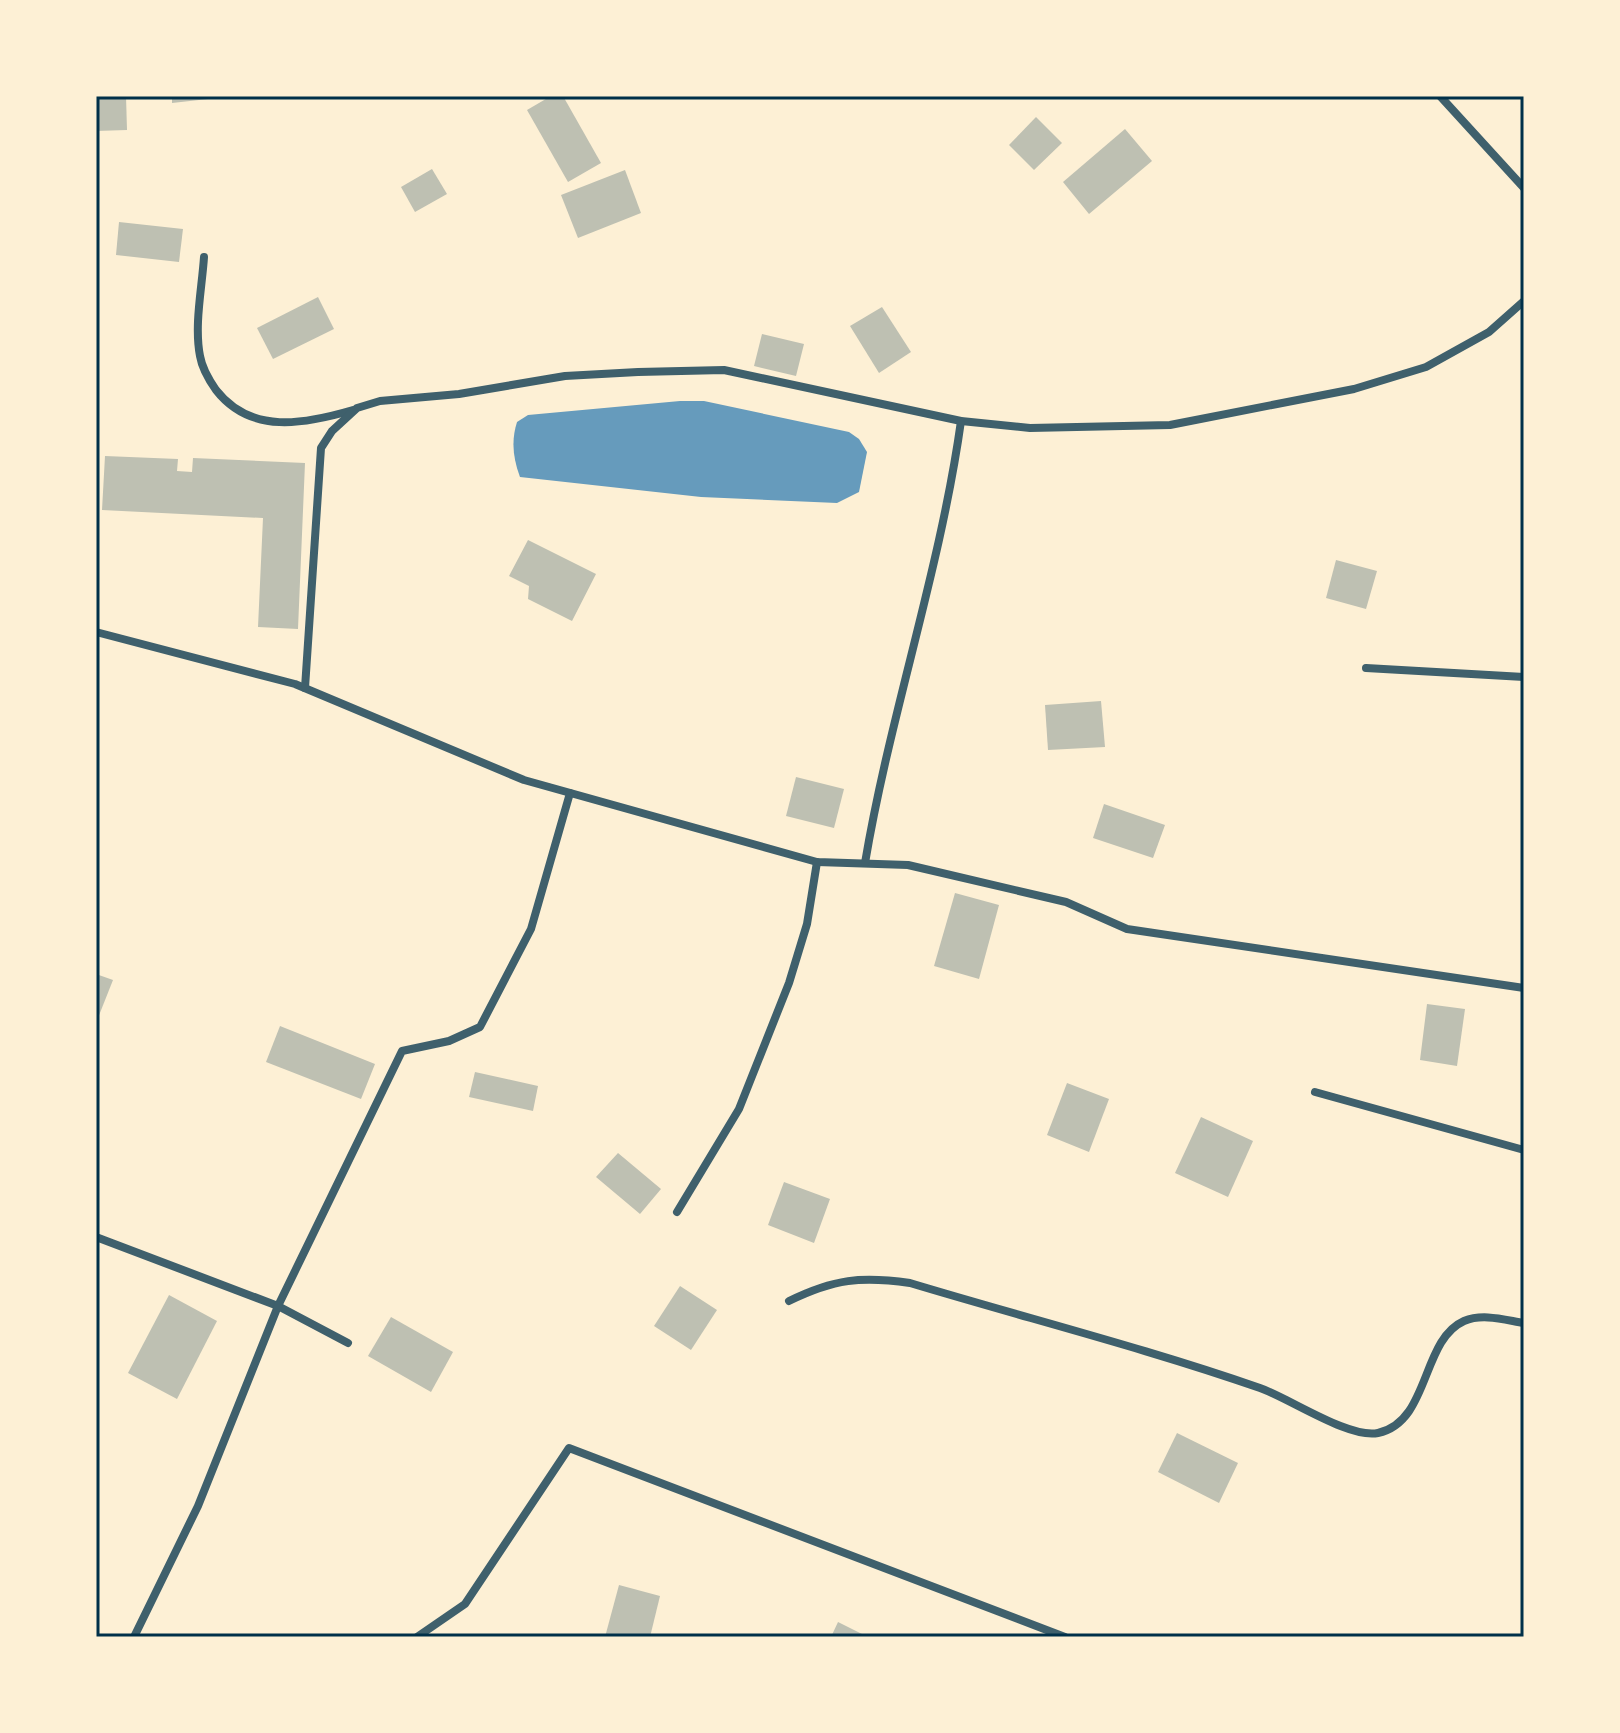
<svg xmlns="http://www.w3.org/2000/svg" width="1620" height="1733" viewBox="0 0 1620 1733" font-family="'Public Sans',sans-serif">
  <rect width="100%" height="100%" fill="#fdf0d5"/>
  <path fill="#669bbc" d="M680,401H704L849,432L859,439L867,452L859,492L837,503L701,497L520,477C513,458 511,441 517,422L528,415Z"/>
  <g fill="#bec0b2">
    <path d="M96,96H126L127,130L96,131Z"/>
    <path d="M172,96H217V98L172,103Z"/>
    <path d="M551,96H563L601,163L568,182L527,110Z"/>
    <path d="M1036,117L1062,143L1034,170L1009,145Z"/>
    <path d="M1125,129L1152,161L1089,214L1063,182Z"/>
    <path d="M432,169L447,194L415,212L401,187Z"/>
    <path d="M625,170L641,213L578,238L561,195Z"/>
    <path d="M119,222L183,229L179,262L116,255Z"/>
    <path d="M318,297L334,329L273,359L257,328Z"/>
    <path d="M882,307L911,352L879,373L850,326Z"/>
    <path d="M762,334L804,344L796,376L754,366Z"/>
    <path d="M105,456L178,459L177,471L192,472L193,458L305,463L298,629L258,627L263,518L102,510Z"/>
    <path d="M528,540L596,574L572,621L528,599L529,586L509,576Z"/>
    <path d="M1336,560L1377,571L1366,609L1326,598Z"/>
    <path d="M1101,701L1105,747L1048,750L1045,705Z"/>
    <path d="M796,777L844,789L834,828L786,816Z"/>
    <path d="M1104,804L1165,825L1153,858L1093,838Z"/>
    <path d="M955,893L999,905L979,979L934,966Z"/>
    <path d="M96,974L113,980L96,1023Z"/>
    <path d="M1427,1004L1465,1009L1457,1066L1420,1060Z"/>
    <path d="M280,1026L375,1064L361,1099L266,1062Z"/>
    <path d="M475,1072L538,1086L533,1111L469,1097Z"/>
    <path d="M1067,1083L1109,1099L1089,1152L1047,1135Z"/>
    <path d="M1201,1117L1253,1141L1228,1197L1175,1173Z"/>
    <path d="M618,1153L661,1189L640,1214L596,1177Z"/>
    <path d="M784,1182L830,1199L814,1243L768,1225Z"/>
    <path d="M680,1286L717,1310L691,1350L654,1326Z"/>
    <path d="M169,1295L217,1321L177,1399L128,1373Z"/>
    <path d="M391,1317L453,1352L431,1392L368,1356Z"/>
    <path d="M1177,1433L1238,1463L1219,1503L1158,1472Z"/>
    <path d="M619,1585L660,1596L650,1637H605Z"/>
    <path d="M838,1622L868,1637H831Z"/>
  </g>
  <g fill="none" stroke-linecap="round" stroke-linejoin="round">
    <g stroke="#3f606c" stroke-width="8">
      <path d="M1440,96L1524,188"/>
      <path d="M204,257C202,288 194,325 200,356C202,368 209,380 216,390C251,435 305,424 353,410"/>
      <path d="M96,632L295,684L524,780L817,862L908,865L1066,902L1127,929L1524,988"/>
      <path d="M1366,668L1524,677"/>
      <path d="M305,688L321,448L332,431L357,408L380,401L459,394L565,376L638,372L724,370L961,421L1030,428L1170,425L1354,389L1426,367L1489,332L1524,301"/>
      <path d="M865,863C890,714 940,571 961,421"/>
      <path d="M1315,1092L1524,1150"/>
      <path d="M677,1212L739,1109L789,983L807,924L817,862"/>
      <path d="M96,1237L278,1306L348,1343"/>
      <path d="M789,1301C834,1279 861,1276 910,1283C1026,1318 1145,1348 1260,1388C1289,1398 1349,1439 1378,1433C1430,1422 1421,1340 1464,1321C1483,1313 1505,1320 1524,1323"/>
      <path d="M134,1637L198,1506L278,1306L402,1051L449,1041L480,1027L531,929L570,793"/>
      <path d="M417,1637L465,1604L569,1448L1065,1637"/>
    </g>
  </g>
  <rect width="1620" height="1733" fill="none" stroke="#fdf0d5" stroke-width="196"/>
  <rect x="98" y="98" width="1424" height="1537" fill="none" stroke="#003049" stroke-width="3"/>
</svg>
